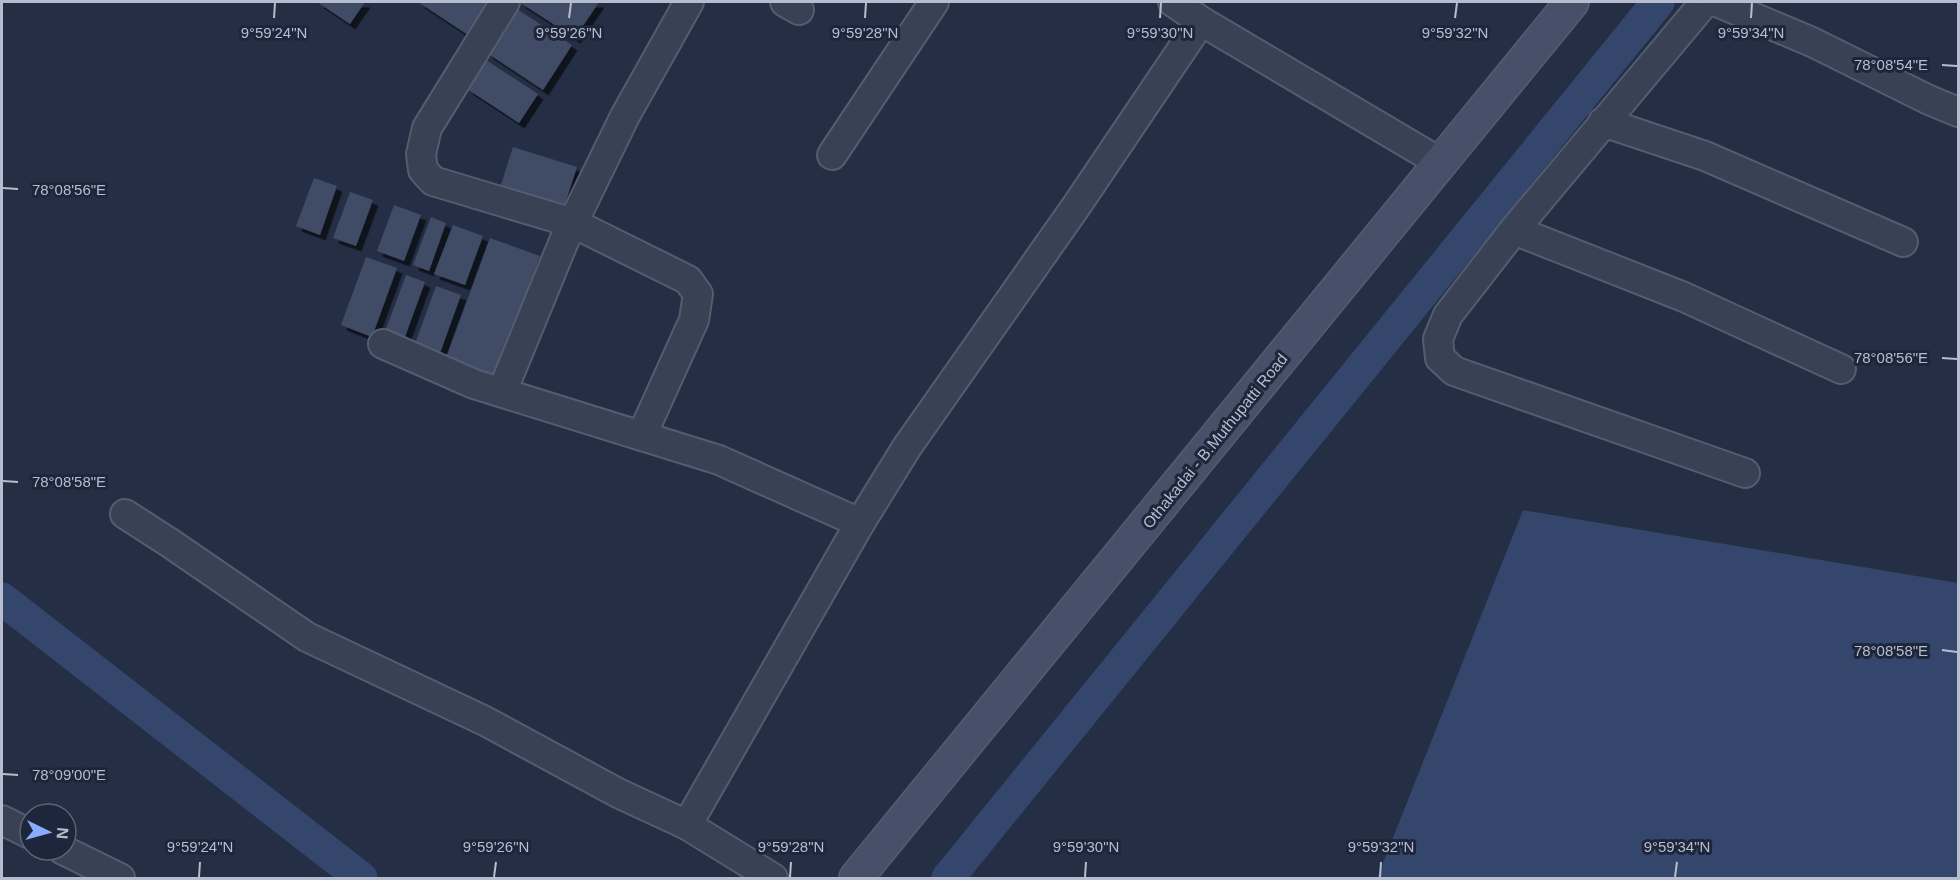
<svg xmlns="http://www.w3.org/2000/svg" width="1960" height="880" viewBox="0 0 1960 880" font-family="Helvetica,sans-serif">
  <defs>
    <filter id="shadow"><feDropShadow dx="5.5" dy="5.5" stdDeviation="0" flood-color="#0009"/></filter>
  </defs>
  <rect width="100%" height="100%" fill="#242f45"/>
  <path fill="#34466c" d="M1523,510L1958,583V878H1377Z"/>
  <g fill="none" stroke-linecap="round" stroke-linejoin="round">
    <g stroke="#34466c" stroke-width="33">
      <path d="M2,599L361,878"/>
      <path d="M948,878L1658,2"/>
    </g>
  </g>
  <g fill="#404b66" filter="url(#shadow)">
    <path d="M317,2H365L350,24Z"/>
    <path d="M418,2H491L468,35Z"/>
    <path d="M519,2H599L575,38Z"/>
    <path d="M517,9L572,45L543,90L487,53Z"/>
    <path d="M486,60L538,94L519,123L467,89Z"/>
    <path d="M513,147L577,167L562,213L498,194Z"/>
    <path d="M314,178L337,186L320,235L296,226Z"/>
    <path d="M350,192L373,200L356,246L333,238Z"/>
    <path d="M394,205L421,215L404,261L377,251Z"/>
    <path d="M431,217L446,223L429,271L413,265Z"/>
    <path d="M453,225L483,236L465,285L434,274Z"/>
    <path d="M490,238L540,256L496,376L446,358Z"/>
    <path d="M366,257L397,268L372,337L341,325Z"/>
    <path d="M406,275L425,282L402,345L383,337Z"/>
    <path d="M436,286L461,295L440,353L415,344Z"/>
  </g>
  <g fill="none" stroke-linecap="round" stroke-linejoin="round">
    <defs>
      <g id="street">
        <path d="M505,2L427,128L421,154L423,170L433,181L573,223L688,280L698,294L694,320L642,435"/>
        <path d="M785,2L799,10"/>
        <path d="M1173,2L1201,21L1441,163"/>
        <path d="M1705,2L1514,230L1448,315L1438,339L1440,358L1454,371L1745,473"/>
        <path d="M1717,2L1812,42L1929,100L1958,112"/>
        <path d="M1603,122L1705,156L1903,242"/>
        <path d="M832,155L934,2"/>
        <path d="M1514,230L1684,297L1841,369"/>
        <path d="M383,344L474,384L719,460L860,523"/>
        <path d="M502,392L564,241L625,116L689,2"/>
        <path d="M125,514L170,543L307,637L485,721L618,793L687,825"/>
        <path d="M2,820L30,834"/>
        <path d="M63,850L120,878"/>
        <path d="M773,878L687,825L860,523L907,447L1077,205L1201,21"/>
      </g>
      <path id="secondary" d="M856,878L1572,2"/>
    </defs>
    <use href="#street" stroke="#545c6f" stroke-width="32"/>
    <use href="#secondary" stroke="#545c6f" stroke-width="36"/>
    <use href="#street" stroke="#394255" stroke-width="28"/>
    <use href="#secondary" stroke="#465068" stroke-width="33"/>
  </g>
  <path fill="none" stroke="#b6bdce" stroke-width="2" d="M274,18L275,3M569,18L571,3M865,18L866,3M1160,18L1161,3M1455,18L1457,3M1751,18L1752,3M1942,65L1957,66M3,188L18,189M1942,358L1957,359M3,481L18,482M1942,650L1957,652M3,774L18,775M199,877L200,862M494,877L496,862M790,877L791,862M1085,877L1086,862M1380,877L1381,862M1675,877L1677,862"/>
  <g text-anchor="middle" dominant-baseline="central" stroke-width="6" stroke-linejoin="round" paint-order="stroke">
    <g font-size="16" fill="#b6bdce" stroke="#1d263a">
      <text transform="translate(1215 441) rotate(-51)">Othakadai - B.Muthupatti Road</text>
    </g>
  </g>
  <g font-size="15" text-anchor="middle" fill="#b6bdce" stroke="#1d263a" stroke-width="6" stroke-linejoin="round" paint-order="stroke">
    <text x="274" y="38">9°59'24"N</text>
    <text x="569" y="38">9°59'26"N</text>
    <text x="865" y="38">9°59'28"N</text>
    <text x="1160" y="38">9°59'30"N</text>
    <text x="1455" y="38">9°59'32"N</text>
    <text x="1751" y="38">9°59'34"N</text>
    <text x="1891" y="70">78°08'54"E</text>
    <text x="69" y="195">78°08'56"E</text>
    <text x="1891" y="363">78°08'56"E</text>
    <text x="69" y="487">78°08'58"E</text>
    <text x="1891" y="656">78°08'58"E</text>
    <text x="69" y="780">78°09'00"E</text>
    <text x="200" y="852">9°59'24"N</text>
    <text x="496" y="852">9°59'26"N</text>
    <text x="791" y="852">9°59'28"N</text>
    <text x="1086" y="852">9°59'30"N</text>
    <text x="1381" y="852">9°59'32"N</text>
    <text x="1677" y="852">9°59'34"N</text>
  </g>
  <rect width="1960" height="880" fill="none" stroke="#b6bdce" stroke-width="6"/>
  <g transform="translate(48 832) rotate(95)"><circle r="28" fill="#1d263a" stroke="#5a6275" stroke-width="1.5"/>
  <path d="M0-4.5L10 22L0 15L-10 22Z" fill="#8aacff"/>
  <text y="-9" font-size="16" font-weight="bold" text-anchor="middle" fill="#b6bdce">N</text>
  </g>
</svg>
